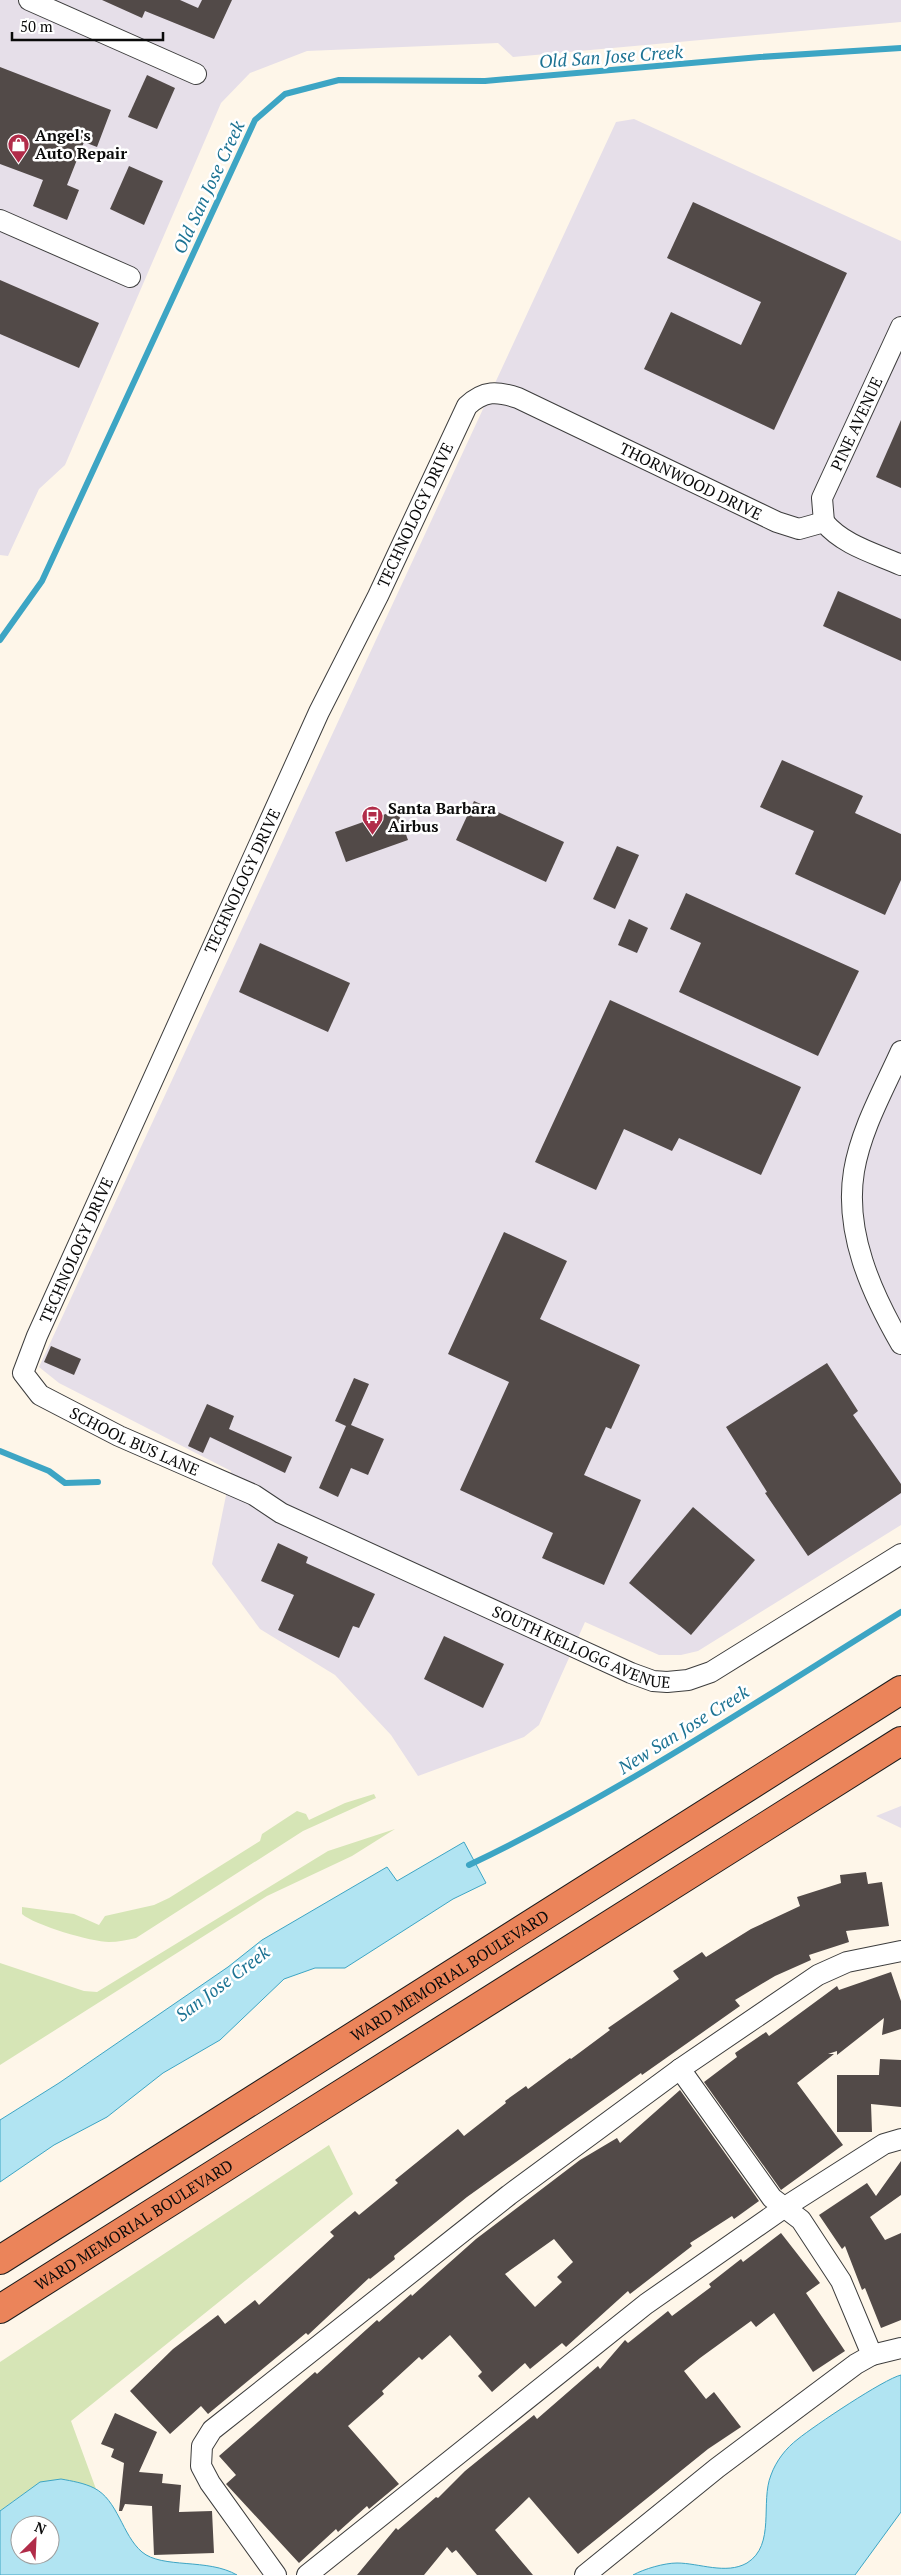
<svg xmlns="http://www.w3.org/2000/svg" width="901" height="2575" viewBox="0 0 901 2575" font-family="'PT Serif',serif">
  <rect width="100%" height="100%" fill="#fef6e9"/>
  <g fill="#e6dfe9">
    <path d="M0,0H901V22L513,57L498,43L307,51L250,73L221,103L65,465L39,489L8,556L0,555Z"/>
    <path d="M634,119L901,241V1525L698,1651L681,1655H659L585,1622L539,1725L524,1737L418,1776L391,1735L335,1675L260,1629L212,1564L231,1471L59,1383L39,1367L616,122Z"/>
    <path d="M901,1806V1828L876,1816Z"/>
  </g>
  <g fill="#d6e5b6">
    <path d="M374,1794L376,1798L303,1831L136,1938C127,1940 118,1942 109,1942C92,1942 34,1925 22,1914V1907L74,1914L99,1925L105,1916L154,1905L169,1898L260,1841L262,1834L297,1811L306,1814L309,1820L345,1803Z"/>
    <path d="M395,1829L352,1856L267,1896L0,2065V1963L84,1991L97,1992L328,1851Z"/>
    <path d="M329,2145L353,2194L71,2421L96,2489C48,2472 39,2482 0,2511V2362Z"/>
  </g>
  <g fill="#b1e4f2" stroke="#3da5c4" fill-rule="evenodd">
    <path d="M464,1842L486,1883L453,1899L345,1968H315L284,1979L220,2040L163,2073L107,2117L54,2145L0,2182V2120L59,2083L228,1967L262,1940L387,1867L397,1881Z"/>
    <path d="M901,2375V2512L855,2575H633C644,2569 664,2563 677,2563C699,2563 726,2575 747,2563C776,2545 760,2502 771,2475C776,2461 786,2448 798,2439C814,2426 884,2379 901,2375Z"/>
    <path d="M61,2479C72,2481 84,2483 94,2488C118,2500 122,2535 142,2552C162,2569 208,2558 237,2575H0V2511L40,2482ZM20,2525H50V2555H20Z"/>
  </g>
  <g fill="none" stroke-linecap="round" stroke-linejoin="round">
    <g stroke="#3da5c4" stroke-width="6">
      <path d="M0,640L42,581L255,120L285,94L339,80L485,81L760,57L901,48"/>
      <path d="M0,1451L49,1471L65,1483L98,1482"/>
      <path d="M469,1865C620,1793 759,1700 901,1612"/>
    </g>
  </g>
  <g fill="#524a48" fill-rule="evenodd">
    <path d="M102,0H180L198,8L202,0H232L214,39L145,11L142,18Z"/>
    <path d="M0,67L111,110L97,147L84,142L67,185L79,190L67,220L33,206L43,180L0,164Z"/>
    <path d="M147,75L175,88L157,129L128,117Z"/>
    <path d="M129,166L163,181L144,225L110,209Z"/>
    <path d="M693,202L847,273L774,430L644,369L671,312L741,345L761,302L667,258Z"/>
    <path d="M0,280L99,323L79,368L0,334Z"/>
    <path d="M901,420V488L876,477Z"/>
    <path d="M838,591L901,619V661L823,626Z"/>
    <path d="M782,760L863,796L855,813L901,834V880L885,915L795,874L814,831L760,807Z"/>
    <path d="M474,801L564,842L546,882L456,840Z"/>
    <path d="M397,810L408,840L346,862L335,832Z"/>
    <path d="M617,846L639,855L615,909L593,899Z"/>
    <path d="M686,893L859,971L818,1056L679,992L701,943L670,929Z"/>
    <path d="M629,919L648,928L637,953L618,945Z"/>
    <path d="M260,943L350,983L328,1032L239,992Z"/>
    <path d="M610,1000L801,1087L761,1175L679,1138L672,1151L624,1129L596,1190L535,1162Z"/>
    <path d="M504,1232L567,1261L540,1319L640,1365L611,1429L606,1427L584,1475L641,1500L604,1585L542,1558L553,1533L460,1490L509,1382L448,1354Z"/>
    <path d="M51,1346L81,1359L74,1375L44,1362Z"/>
    <path d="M827,1363L858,1411L853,1415L901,1484V1493L808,1556L765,1493L767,1492L726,1427Z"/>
    <path d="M354,1378L369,1384L351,1425L384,1439L368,1475L351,1468L338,1497L319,1488L346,1426L335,1421Z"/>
    <path d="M207,1404L234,1416L229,1429L292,1457L285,1473L210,1437L203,1453L188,1446Z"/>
    <path d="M693,1507L755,1560L691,1635L629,1583Z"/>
    <path d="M278,1543L308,1557L306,1563L375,1594L359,1628L353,1626L339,1658L278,1630L294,1595L261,1581Z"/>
    <path d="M444,1636L504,1664L483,1708L424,1679Z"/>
    <path d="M866,1872L868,1884L882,1882L889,1926L846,1931L849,1942L809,1955L811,1960L775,1976L735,2000L740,2006L642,2075L641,2073L467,2197L394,2256L395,2259L370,2279L369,2278L308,2335L306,2333L208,2414L201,2406L170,2434L130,2391L173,2349L218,2315L225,2324L255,2300L259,2305L334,2236L330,2232L355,2211L359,2215L398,2183L395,2180L458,2129L464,2136L506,2103L505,2101L526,2086L528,2089L570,2058L571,2059L610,2030L608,2028L679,1979L673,1971L702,1952L706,1957L751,1929L800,1906L797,1897L841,1883L840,1875Z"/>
    <path d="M891,1972L901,2001V2029L882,2035L884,2018L837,2055V2051L828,2054H834L797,2083L843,2145L781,2190L704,2082L737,2057L735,2053L766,2032L769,2036L837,1986L839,1990Z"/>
    <path d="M880,2059L901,2060V2107L871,2104L872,2132H837V2075H879Z"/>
    <path d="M680,2090L759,2201L734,2219L732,2216L690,2243L692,2246L630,2294L628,2291L566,2347L562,2343L530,2369L525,2363L492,2392L478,2376L482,2372L450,2335L422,2360L419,2357L382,2391L384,2394L348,2426L399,2484L369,2509L367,2506L338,2532L336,2529L299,2563L226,2484L236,2475L219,2456L315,2372L317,2374L377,2320L379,2322L411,2294L412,2296L476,2239L580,2160L617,2138L620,2143ZM554,2239L573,2262L557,2277L562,2282L535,2307L505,2274Z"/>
    <path d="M901,2161V2195L870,2217L885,2240L901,2233V2320L881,2328L865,2288L862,2290L845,2246L842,2249L819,2215L867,2183L876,2196Z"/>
    <path d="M781,2233L820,2283L806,2293L845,2351L813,2372L774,2313L756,2327L751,2321L700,2358L684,2371L706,2399L714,2392L741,2427L708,2449L578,2554L529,2497L495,2530L533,2575H477L456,2550L452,2553L447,2547L424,2575H357L396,2528L398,2530L436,2497L438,2498L465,2471L534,2415L537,2419L598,2366L600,2369L625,2340L628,2343L668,2311L672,2316L711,2287L709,2284L741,2259L743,2262Z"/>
    <path d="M115,2413L157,2432L139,2472L163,2474L162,2483L181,2485L179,2512L212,2511L214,2553L154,2555L152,2506L125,2504L122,2511H119L124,2463L111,2457L114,2449L101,2444Z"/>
  </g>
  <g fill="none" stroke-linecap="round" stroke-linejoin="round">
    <defs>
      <g id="minor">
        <path d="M29,0L196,74"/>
        <path d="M0,220L130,277"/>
        <path id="s1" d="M824,522L822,498L901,327"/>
        <path id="s2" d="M901,565C874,553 843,545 824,522L799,529L777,522L518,398C497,391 484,390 467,406L378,596L319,712L37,1336L23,1373L40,1395L119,1436L254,1495L281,1513L631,1673L653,1681L667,1682L688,1680L711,1672L901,1554"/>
        <path d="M901,1051C884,1089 861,1129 854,1171C844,1232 871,1292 901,1344"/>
        <path d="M680,2069L772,2198L801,2220L841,2281L872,2355"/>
        <path d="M276,2575L210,2483L201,2466L202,2446L212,2430L509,2195L680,2069L818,1975L847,1962L901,1951"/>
        <path d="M307,2575L646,2304L785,2207L884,2144L901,2139"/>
        <path d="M585,2575L717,2468L856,2364L872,2355L901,2348"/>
      </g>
      <g id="motorway">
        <path id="s3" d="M0,2260L901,1690"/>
        <path id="s4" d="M0,2309L901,1741"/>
      </g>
    </defs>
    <use href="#minor" stroke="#3d3d3d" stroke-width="22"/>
    <use href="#motorway" stroke="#1b1b1b" stroke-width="30"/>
    <use href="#minor" stroke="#fff" stroke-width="20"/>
    <use href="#motorway" stroke="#eb845a" stroke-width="28"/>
  </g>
  <defs>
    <symbol id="shop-pin" viewBox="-11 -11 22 30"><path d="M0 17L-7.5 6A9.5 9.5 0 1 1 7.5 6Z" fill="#b12c49" stroke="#fff"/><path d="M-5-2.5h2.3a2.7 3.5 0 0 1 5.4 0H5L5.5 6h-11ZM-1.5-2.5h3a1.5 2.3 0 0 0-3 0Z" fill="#fff"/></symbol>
    <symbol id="bus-pin" viewBox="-11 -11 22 30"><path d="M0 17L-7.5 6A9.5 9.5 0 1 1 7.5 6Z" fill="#b12c49" stroke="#fff"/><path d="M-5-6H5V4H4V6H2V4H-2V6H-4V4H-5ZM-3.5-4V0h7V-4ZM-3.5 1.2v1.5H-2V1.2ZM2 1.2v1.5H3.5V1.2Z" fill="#fff"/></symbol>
  </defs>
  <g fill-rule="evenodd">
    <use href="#shop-pin" x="6" y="132" width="25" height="34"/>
    <use href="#bus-pin" x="360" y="804" width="25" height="34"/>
  </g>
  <g text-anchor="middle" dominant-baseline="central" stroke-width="5" stroke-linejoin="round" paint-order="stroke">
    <g font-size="16" font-weight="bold" fill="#0a0a0a" stroke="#fff" text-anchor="start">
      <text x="35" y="135">Angel's<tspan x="35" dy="18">Auto Repair</tspan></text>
      <text x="388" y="808">Santa Barbara<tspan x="388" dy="18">Airbus</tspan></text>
    </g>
    <g font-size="16" fill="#0a0a0a" stroke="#fff">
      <text stroke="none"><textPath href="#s1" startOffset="106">PINE AVENUE</textPath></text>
      <text transform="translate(691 481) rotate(26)">THORNWOOD DRIVE</text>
      <text transform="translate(415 515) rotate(-65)">TECHNOLOGY DRIVE</text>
      <text transform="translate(242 881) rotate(-65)">TECHNOLOGY DRIVE</text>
      <text transform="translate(76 1250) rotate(-66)">TECHNOLOGY DRIVE</text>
      <text stroke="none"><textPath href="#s2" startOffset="1678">SCHOOL BUS LANE</textPath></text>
      <text stroke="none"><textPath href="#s2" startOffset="2171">SOUTH KELLOGG AVENUE</textPath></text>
      <text stroke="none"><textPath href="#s3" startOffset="532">WARD MEMORIAL BOULEVARD</textPath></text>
      <text stroke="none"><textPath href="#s4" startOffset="158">WARD MEMORIAL BOULEVARD</textPath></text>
    </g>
    <g font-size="18" font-style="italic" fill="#1d7393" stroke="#fff">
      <text transform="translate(611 56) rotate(-4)">Old San Jose Creek</text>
      <text transform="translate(208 187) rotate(-65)">Old San Jose Creek</text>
      <text transform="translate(683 1729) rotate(-32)">New San Jose Creek</text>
      <text transform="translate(222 1983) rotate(-37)">San Jose Creek</text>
    </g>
  </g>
  <g transform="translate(35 2540) rotate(24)"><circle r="24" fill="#ffffff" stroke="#9d9d9d"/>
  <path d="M0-4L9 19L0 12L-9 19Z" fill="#b12c49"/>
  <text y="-8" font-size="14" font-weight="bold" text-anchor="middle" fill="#0a0a0a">N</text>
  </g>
  <path d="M12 32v8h151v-8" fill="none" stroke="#0a0a0a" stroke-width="2.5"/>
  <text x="20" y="32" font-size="15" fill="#0a0a0a" stroke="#ffffff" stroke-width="4" paint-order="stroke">50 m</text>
</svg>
